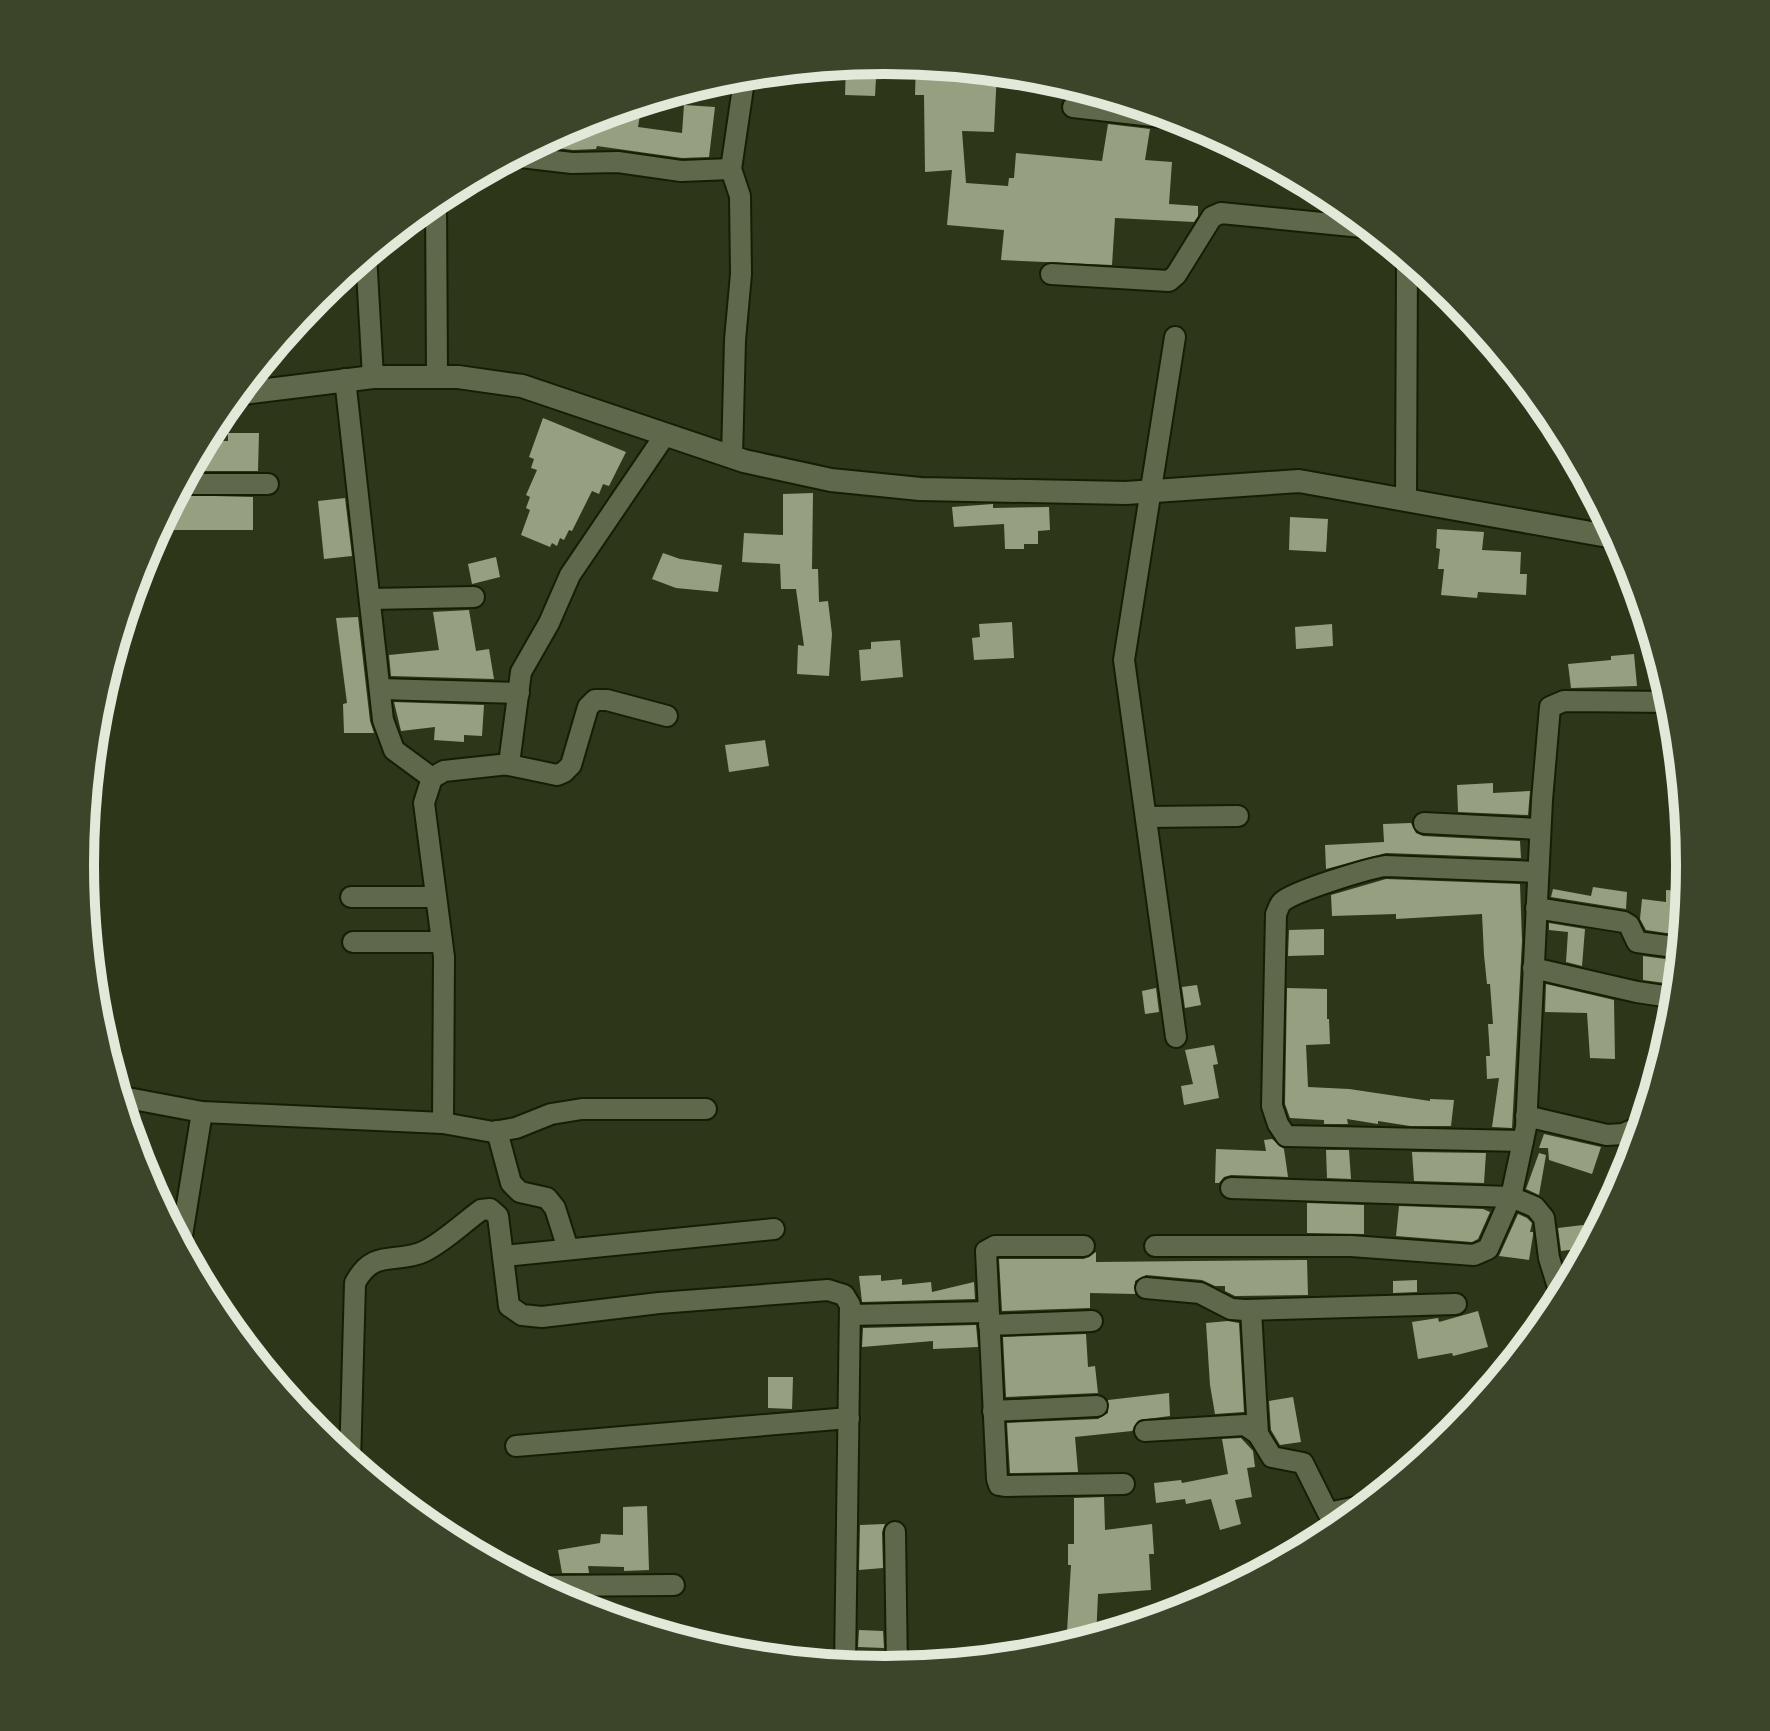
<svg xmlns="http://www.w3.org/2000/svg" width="1770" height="1731" viewBox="0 0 1770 1731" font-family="Signika,sans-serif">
  <rect width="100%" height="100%" fill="#2e361a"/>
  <g fill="#96a080">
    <path d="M877,61L875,96L845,95L846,64Z"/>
    <path d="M916,63L997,71L994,132L962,131L966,183L1008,186L1009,178H1014L1016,153L1102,161L1108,124L1150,129L1145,160L1172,162L1169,204L1198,206V216L1194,222L1115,218L1112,265L1001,260L1004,230L947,225L952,170L925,172L924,95H915Z"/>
    <path d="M684,105L715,107L709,157L682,158L597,146L596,149L573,150L533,145L582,120L611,124L613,111L640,115L638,127L682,133Z"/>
    <path d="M543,418L626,452L609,486L603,484L599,494L592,491L572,531L569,530L564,540L560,538L557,546L552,543L550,547L521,535L530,510L526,508L530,497L526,495L537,470L531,468L534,459L529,457Z"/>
    <path d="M228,433H259L258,471H195V456L203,441H228Z"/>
    <path d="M813,493L812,569H818L819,602L828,601L832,634L829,676L797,674L798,645L804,646L796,589H781L780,564L742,562L744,533L783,535V494Z"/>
    <path d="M174,495L253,497V530H155Z"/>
    <path d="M345,498L352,556L324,559L318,501Z"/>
    <path d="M993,504V508L1049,507L1050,530L1038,531V544H1024V549H1005L1004,524L954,527L952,507Z"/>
    <path d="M1290,517L1328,519L1326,552L1289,550Z"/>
    <path d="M1437,529L1484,532L1482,550L1521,552L1520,574H1527L1526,595L1478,592L1477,598L1441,595L1444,569H1438L1440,549L1436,548Z"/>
    <path d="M663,553L680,559L722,565L718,592L676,588L652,579Z"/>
    <path d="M496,557L500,577L472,584L468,564Z"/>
    <path d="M469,610L476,651L489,649L494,679L391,676L389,655L439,650L433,612Z"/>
    <path d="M358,617L370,721L374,733H344L343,704L347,703L336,618Z"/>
    <path d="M1012,622L1014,658L974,660L972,638L980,637L979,624Z"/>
    <path d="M1332,624L1333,646L1296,649L1295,627Z"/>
    <path d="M900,640L903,677L861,681L859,650L871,649V642Z"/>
    <path d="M1634,654L1637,686L1571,688L1568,664L1611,660V656Z"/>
    <path d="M394,702L484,705L482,736L464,735V742L434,740L435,727L401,731Z"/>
    <path d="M765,740L769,766L729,772L725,745Z"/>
    <path d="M1493,783V793L1530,791L1528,815L1458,812L1457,785Z"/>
    <path d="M1411,823L1416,833L1423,836L1520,841L1521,858L1386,853L1326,869L1325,845L1384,842L1383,824Z"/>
    <path d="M1386,879L1520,884L1522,941L1512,1128L1492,1127L1499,1078L1487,1079L1486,1056H1490L1488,1024H1493L1490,984H1487L1484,955L1482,914L1396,919V914L1332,916L1331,895Z"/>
    <path d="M1593,887L1627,892L1626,909L1551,897L1553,889L1591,896Z"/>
    <path d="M1666,890L1685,891L1684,907H1676L1673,934L1646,930L1640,919L1642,899L1666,902Z"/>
    <path d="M1549,923L1585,929L1582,966L1566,962L1568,932L1549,930Z"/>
    <path d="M1324,929V955L1288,956L1289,930Z"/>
    <path d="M1643,956L1665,959V983L1643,980Z"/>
    <path d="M1546,984L1614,1000L1615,1059L1590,1058L1587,1013L1545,1012Z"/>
    <path d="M1197,985L1201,1005L1185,1008L1182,987Z"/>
    <path d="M1156,988L1159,1012L1145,1014L1142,991Z"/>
    <path d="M1287,988L1327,989V1019H1329L1330,1044L1306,1045L1308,1087L1349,1089L1430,1101V1099L1454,1100L1451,1126H1410L1378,1121V1124L1347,1119L1348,1124H1324V1120L1290,1118L1285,1104Z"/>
    <path d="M1214,1045L1218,1064L1213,1065L1219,1098L1184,1105L1181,1086L1193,1084L1185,1050Z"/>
    <path d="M1544,1134L1601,1147L1592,1174L1549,1160L1548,1148H1539Z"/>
    <path d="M1272,1139L1284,1149L1288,1177L1231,1175L1224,1177L1219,1183H1215L1216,1149L1266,1151L1264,1140Z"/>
    <path d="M1326,1150H1349L1351,1179L1327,1178Z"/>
    <path d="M1412,1152L1486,1153L1484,1183L1414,1181Z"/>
    <path d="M1539,1153L1546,1155L1539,1195L1526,1189Z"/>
    <path d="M1307,1203L1364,1205V1234L1307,1233Z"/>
    <path d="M1399,1206L1483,1209L1490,1212L1478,1239L1472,1242L1396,1236Z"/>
    <path d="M1518,1214L1527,1218L1532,1223L1530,1232H1533V1235L1529,1260L1499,1256Z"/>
    <path d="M1583,1225L1585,1248L1561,1251L1558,1228Z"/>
    <path d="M1096,1252V1262L1307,1260L1308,1295L1235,1296L1225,1291V1286H1215L1202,1280L1146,1275L1135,1281V1294L1090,1293V1308L1002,1311L999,1259H1084Z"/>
    <path d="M881,1275V1281L902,1279V1285L931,1282L932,1292L974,1282L975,1299L862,1302L859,1276Z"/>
    <path d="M1417,1280V1292L1393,1293V1281Z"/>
    <path d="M1478,1311L1488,1347L1453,1356L1452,1353L1418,1359L1412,1322L1438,1318L1439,1322Z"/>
    <path d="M1228,1321L1239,1323L1244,1412L1215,1414L1210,1385L1206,1323Z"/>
    <path d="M976,1325L978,1347L933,1349V1341L862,1347L863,1328Z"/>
    <path d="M1086,1334L1088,1367L1095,1366L1098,1393L1006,1397L1003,1337Z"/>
    <path d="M768,1377H793L792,1409L768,1408Z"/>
    <path d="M1169,1393L1170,1416L1139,1420L1132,1431L1075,1437L1078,1472L1010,1473L1007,1423L1098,1419L1108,1413V1400Z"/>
    <path d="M1293,1397L1301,1442L1280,1445L1271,1430L1269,1401Z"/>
    <path d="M1241,1438L1253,1451L1255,1467L1247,1468L1252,1497L1235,1500L1241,1524L1220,1530L1211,1499L1186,1504L1185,1499L1156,1503L1154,1483L1181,1480L1182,1483L1228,1474L1222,1439Z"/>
    <path d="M1104,1497L1105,1530L1152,1524L1154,1554H1149L1151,1590L1098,1594L1096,1639L1066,1648L1071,1565H1068V1544H1074V1498Z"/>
    <path d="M647,1506L649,1570L624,1571V1567L588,1566L589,1573H562L558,1550L600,1543L601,1534L623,1535V1507Z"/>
    <path d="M885,1524L882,1532L883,1568L859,1570L860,1525Z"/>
    <path d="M859,1630L883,1631L884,1648L858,1647Z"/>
  </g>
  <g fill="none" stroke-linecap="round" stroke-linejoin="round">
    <defs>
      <g id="minor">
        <path d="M1073,107L1188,120"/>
        <path d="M512,156L572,163L618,162L681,171L731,169"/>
        <path d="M436,197L437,377"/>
        <path d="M366,254L373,377"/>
        <path d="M1051,274L1169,281L1176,275L1212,217L1221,213L1372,228"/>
        <path d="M1175,337L1124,660L1176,1037"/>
        <path d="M345,379L383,720L394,750L432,778L444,771L509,764L521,672L549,623L570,575L665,435"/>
        <path d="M732,457L735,340L741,274L740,196L731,169L745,74"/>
        <path d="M180,484H268"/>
        <path d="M1406,500L1407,257"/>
        <path d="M370,599L474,597"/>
        <path d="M380,689L519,693"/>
        <path d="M504,764L557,775L564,772L571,765L588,707L595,700H607L667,716"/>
        <path d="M1146,817L1238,816"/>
        <path d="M1424,823L1540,829"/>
        <path d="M351,897H436"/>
        <path d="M1536,908L1624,922L1629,925L1637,942L1682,948"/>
        <path d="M353,942H442"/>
        <path d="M1533,968L1637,992L1677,998"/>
        <path d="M117,1096L202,1112L443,1123L444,957L424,803L432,778"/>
        <path d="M1526,1116L1607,1135L1623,1134L1644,1125"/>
        <path d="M443,1123L493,1132L516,1128L551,1114L582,1109H706"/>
        <path d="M497,1131L511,1183L520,1192L547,1198L555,1208L568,1249"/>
        <path d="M1523,1141L1286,1136L1278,1124L1272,1106L1276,914C1278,910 1279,905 1282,902C1294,891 1367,869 1385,866L1538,872"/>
        <path d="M1231,1188L1511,1197L1535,1207L1544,1218L1549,1258L1562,1300"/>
        <path d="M1084,1246H995L986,1251L997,1479L999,1485L1005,1486L1124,1484"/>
        <path d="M1155,1246H1351L1474,1255L1488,1249L1511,1197L1526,1127L1542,800L1550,707L1564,701L1673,702"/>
        <path d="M180,1248L202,1112"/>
        <path d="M504,1256L774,1229"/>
        <path d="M1146,1288L1200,1293L1231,1309L1245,1310L1456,1304"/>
        <path d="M1251,1310L1258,1434"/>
        <path d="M850,1315L988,1312"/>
        <path d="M989,1325L1092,1321"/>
        <path d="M993,1411L1097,1406"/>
        <path d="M1145,1431L1245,1425L1258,1434L1272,1457L1303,1463L1328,1513L1371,1504"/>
        <path d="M516,1446L849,1418"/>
        <path d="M350,1463L355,1283C374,1247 397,1265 425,1251C445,1241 463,1223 481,1210L490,1209L498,1216L509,1306L522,1315L542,1317L659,1303L828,1290L844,1295L850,1305L845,1667"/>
        <path d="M895,1532L897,1670"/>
        <path d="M532,1586L674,1585"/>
        <path d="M574,1586L579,1610"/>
      </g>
      <path id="tertiary" d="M235,394L373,377H458L522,386L744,461L831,480L920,489L1126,493L1299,481L1619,538"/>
    </defs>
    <use href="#minor" stroke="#161d03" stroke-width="24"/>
    <use href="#tertiary" stroke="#161d03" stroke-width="26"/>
    <use href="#minor" stroke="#5f684a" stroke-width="20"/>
    <use href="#tertiary" stroke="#5f684a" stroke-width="22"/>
  </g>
  <path d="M0 0H1770V1731H0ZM94 865a791 791 0 1 1 1582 0a791 791 0 1 1-1582 0Z" fill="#3c4429" fill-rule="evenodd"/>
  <path fill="none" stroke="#e3e9d8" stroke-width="10" d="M94 865a791 791 0 1 1 1582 0a791 791 0 1 1-1582 0Z"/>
</svg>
